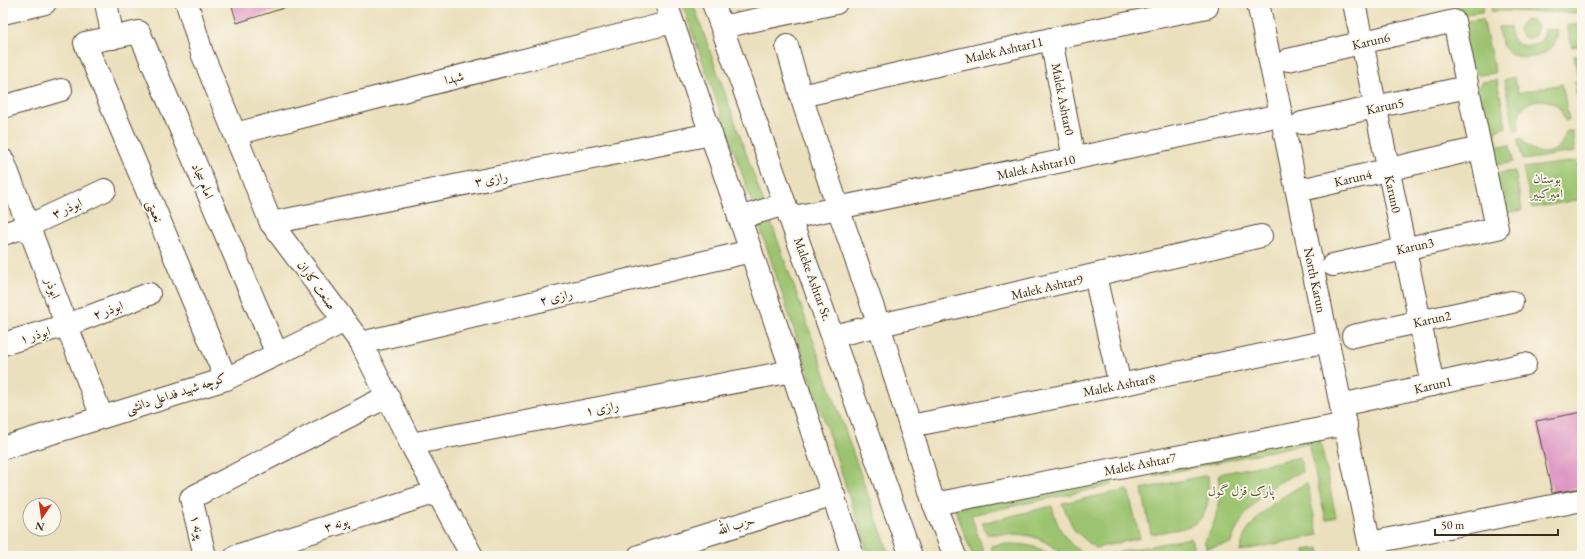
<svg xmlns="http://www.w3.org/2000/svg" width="1585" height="559" viewBox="0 0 1585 559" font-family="'EB Garamond',Amiri,serif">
  <rect width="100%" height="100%" fill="#fbf7ec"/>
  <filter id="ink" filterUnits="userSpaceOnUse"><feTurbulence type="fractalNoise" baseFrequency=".025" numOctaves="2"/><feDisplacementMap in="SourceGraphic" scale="8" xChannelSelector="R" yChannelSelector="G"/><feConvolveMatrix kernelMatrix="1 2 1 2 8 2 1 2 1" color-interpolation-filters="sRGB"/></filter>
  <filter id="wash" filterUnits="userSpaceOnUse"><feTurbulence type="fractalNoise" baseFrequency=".012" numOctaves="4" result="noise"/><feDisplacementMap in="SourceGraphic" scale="16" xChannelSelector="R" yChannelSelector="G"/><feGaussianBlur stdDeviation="0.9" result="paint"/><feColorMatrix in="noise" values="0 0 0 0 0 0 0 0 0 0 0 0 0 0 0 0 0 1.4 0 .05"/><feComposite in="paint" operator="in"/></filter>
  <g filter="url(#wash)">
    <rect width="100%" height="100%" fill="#ebe0bd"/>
    <g fill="#9cc46f" stroke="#6c7746">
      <path d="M682,3H693L764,204L754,208Z"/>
      <path d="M1452,3H1485L1482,12L1465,14L1453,5Z"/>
      <path d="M1493,3H1563L1582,9V13L1491,11Z"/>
      <path d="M1483,19L1495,73L1479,75L1467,68L1460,31L1468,21Z"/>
      <circle cx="1528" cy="29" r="9"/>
      <path d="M1567,25H1582V45L1572,47Z"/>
      <path d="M1498,27H1510C1510,29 1510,33 1511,36C1517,49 1535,49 1543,38C1544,36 1545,32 1545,29L1558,30C1557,34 1557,39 1555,43C1544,60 1516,64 1503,46C1500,40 1499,34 1498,27Z"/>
      <path d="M1582,54V109L1580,108L1574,82L1578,80L1574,56Z"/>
      <path d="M1514,77L1518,93L1562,84L1569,120L1565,121C1563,117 1562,110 1558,107C1549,97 1530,98 1522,109C1517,115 1519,123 1519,130L1515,131L1504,80Z"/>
      <path d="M1497,80L1506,127L1494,131L1498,146L1510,145L1513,162L1487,167L1473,94L1482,82Z"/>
      <path d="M1566,131H1572L1575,152L1523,160L1517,139H1522C1535,160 1562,157 1566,131Z"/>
      <path d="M1577,161L1582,187V199L1532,208L1523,168Z"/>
      <path d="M1515,171L1522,210L1497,215L1488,175Z"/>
      <path d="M769,216L873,509L890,556H869L758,221Z"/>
      <path d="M1318,431L1336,517L1326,520L1308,443L1153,476L1152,466Z"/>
      <path d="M1300,457L1302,472C1270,482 1241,511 1231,543L1207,548L1204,541C1219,521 1220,497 1219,474Z"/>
      <path d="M1110,475L1112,485L971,515L985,556H973L955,509Z"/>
      <path d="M1208,475C1212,528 1195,526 1151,534L1142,489Z"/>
      <path d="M1307,483L1318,535L1240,551C1242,545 1243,538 1246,533C1261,510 1283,495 1307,483Z"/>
      <path d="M1128,490L1140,538L1095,548L1074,530L1062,503Z"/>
      <path d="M1052,506C1057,528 1066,543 1086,556H1064C1038,531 1020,534 987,534L982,523Z"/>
      <path d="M1191,538L1195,556H1109V554Z"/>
      <path d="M1001,544C1018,544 1037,544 1051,556H994L991,546Z"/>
      <path d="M1319,548L1321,556H1306L1304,550Z"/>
    </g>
    <g id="blocks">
      <g fill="#dd92c2">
        <path d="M231,3H290V6L237,23Z"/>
        <path d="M1582,412V488L1552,493L1536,421Z"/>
      </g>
    </g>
  </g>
  <g filter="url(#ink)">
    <use href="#blocks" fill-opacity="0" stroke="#554536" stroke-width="1"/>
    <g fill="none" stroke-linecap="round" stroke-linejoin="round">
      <defs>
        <g id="minor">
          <path d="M106,3L113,38"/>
          <path d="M187,3L202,53L271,223L361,343L411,444L472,556"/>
          <path d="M1258,3L1372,556"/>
          <path d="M1354,3L1433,385"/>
          <path d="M3,13L45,3"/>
          <path d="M722,27L836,3"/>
          <path d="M1051,39L1074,159"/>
          <path d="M787,46L801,96L838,208L879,325L934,504L955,556"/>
          <path d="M1288,60L1454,21L1497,228L1333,265"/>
          <path d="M801,96L1051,39L1207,7"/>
          <path d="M3,107L61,90"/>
          <path d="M1302,123L1467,87"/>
          <path d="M235,134L672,22"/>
          <path d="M3,160L102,417"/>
          <path d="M1297,191L1480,148"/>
          <path d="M790,218L1281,115"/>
          <path d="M271,223L711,134"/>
          <path d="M3,234L28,226L105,190"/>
          <path d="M1095,276L1120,385"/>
          <path d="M833,336L1261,236"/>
          <path d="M1353,336L1512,302"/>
          <path d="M361,343L751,251"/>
          <path d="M3,344L67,325L149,294"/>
          <path d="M226,379L85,43L139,32L277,354"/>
          <path d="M1341,405L1525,364"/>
          <path d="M910,426L1120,385L1328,341"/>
          <path d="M411,444L792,371"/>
          <path d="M3,448L226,379L343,322"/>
          <path d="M934,504L1346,424"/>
          <path d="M1370,543L1582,500"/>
          <path d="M205,556L191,498L388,396"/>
          <path d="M236,556L437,492"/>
          <path d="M639,556L834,495"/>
        </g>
        <g id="major">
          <path d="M666,3L792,371L853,556"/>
          <path d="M713,3L911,556"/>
          <path d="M739,218L785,204"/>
        </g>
      </defs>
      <use href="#minor" stroke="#554536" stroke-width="24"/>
      <use href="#major" stroke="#554536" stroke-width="24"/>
      <use href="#minor" stroke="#fff" stroke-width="22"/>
      <use href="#major" stroke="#fff" stroke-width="22"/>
    </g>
  </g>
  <g text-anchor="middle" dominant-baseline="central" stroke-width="3.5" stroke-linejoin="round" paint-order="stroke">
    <g font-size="13" fill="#3b2a1e" stroke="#fbf7ec">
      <text transform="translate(1371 41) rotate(-13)">Karun6</text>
      <text transform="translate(1004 50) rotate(-13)">Malek Ashtar11</text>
      <text transform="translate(454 78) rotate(-14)">شهدا</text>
      <text transform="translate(1063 99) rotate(79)">Malek Ashtar0</text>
      <text transform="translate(1385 106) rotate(-12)">Karun5</text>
      <text transform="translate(1036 167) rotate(-12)">Malek Ashtar10</text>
      <text transform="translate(1353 178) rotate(-13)">Karun4</text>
      <text transform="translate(491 179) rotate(-11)">رازی ۳</text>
      <text transform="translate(203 181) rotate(67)">امام سجاد</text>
      <text transform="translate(1393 194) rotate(78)">Karun0</text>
      <text transform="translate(67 208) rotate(-25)">ابوذر ۳</text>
      <text transform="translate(155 211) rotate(67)">نعمتی</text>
      <text transform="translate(1415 246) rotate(-12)">Karun3</text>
      <text transform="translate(813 279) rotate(70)">Maleke Ashtar St.</text>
      <text transform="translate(1315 280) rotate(78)">North Karun</text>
      <text transform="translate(317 285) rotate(54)">صنعت کاران</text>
      <text transform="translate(1047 287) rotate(-13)">Malek Ashtar9</text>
      <text transform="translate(53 288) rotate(69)">ابوذر</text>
      <text transform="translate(556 297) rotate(-13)">رازی ۲</text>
      <text transform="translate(108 310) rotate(-20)">ابوذر ۲</text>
      <text transform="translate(1432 319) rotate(-12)">Karun2</text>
      <text transform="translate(35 335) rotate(-17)">ابوذر ۱</text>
      <text transform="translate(1119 385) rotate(-11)">Malek Ashtar8</text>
      <text transform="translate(1433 385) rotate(-13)">Karun1</text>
      <text transform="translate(176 393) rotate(-18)">کوچه شهید فداعلی دانشی</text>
      <text transform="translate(602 408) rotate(-11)">رازی ۱</text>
      <text transform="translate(1140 464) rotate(-11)">Malek Ashtar7</text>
      <text transform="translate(336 524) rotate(-18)">پونه ۳</text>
      <text transform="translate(736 525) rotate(-17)">حزب الله</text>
      <text transform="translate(198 527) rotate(76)">پونه ۱</text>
    </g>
    <g font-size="13" fill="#585836" stroke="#fbf7ec">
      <text x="1547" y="178">بوستان<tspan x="1547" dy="15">امیرکبیر</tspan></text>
      <text x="1241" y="490">پارک قزل گول</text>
    </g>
  </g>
  <rect width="1585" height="559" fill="none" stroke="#fbf7ec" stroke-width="16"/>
  <g transform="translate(42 517) rotate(193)"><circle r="19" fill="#fbf7ec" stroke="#aea59a"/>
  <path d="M0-3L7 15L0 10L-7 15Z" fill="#c8321e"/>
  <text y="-6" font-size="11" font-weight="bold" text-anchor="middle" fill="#3b2a1e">N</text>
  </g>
  <path d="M1435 529v6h123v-6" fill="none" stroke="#3b2a1e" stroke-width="2"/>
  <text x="1441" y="529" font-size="12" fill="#3b2a1e" stroke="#fbf7ec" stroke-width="3" paint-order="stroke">50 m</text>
</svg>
